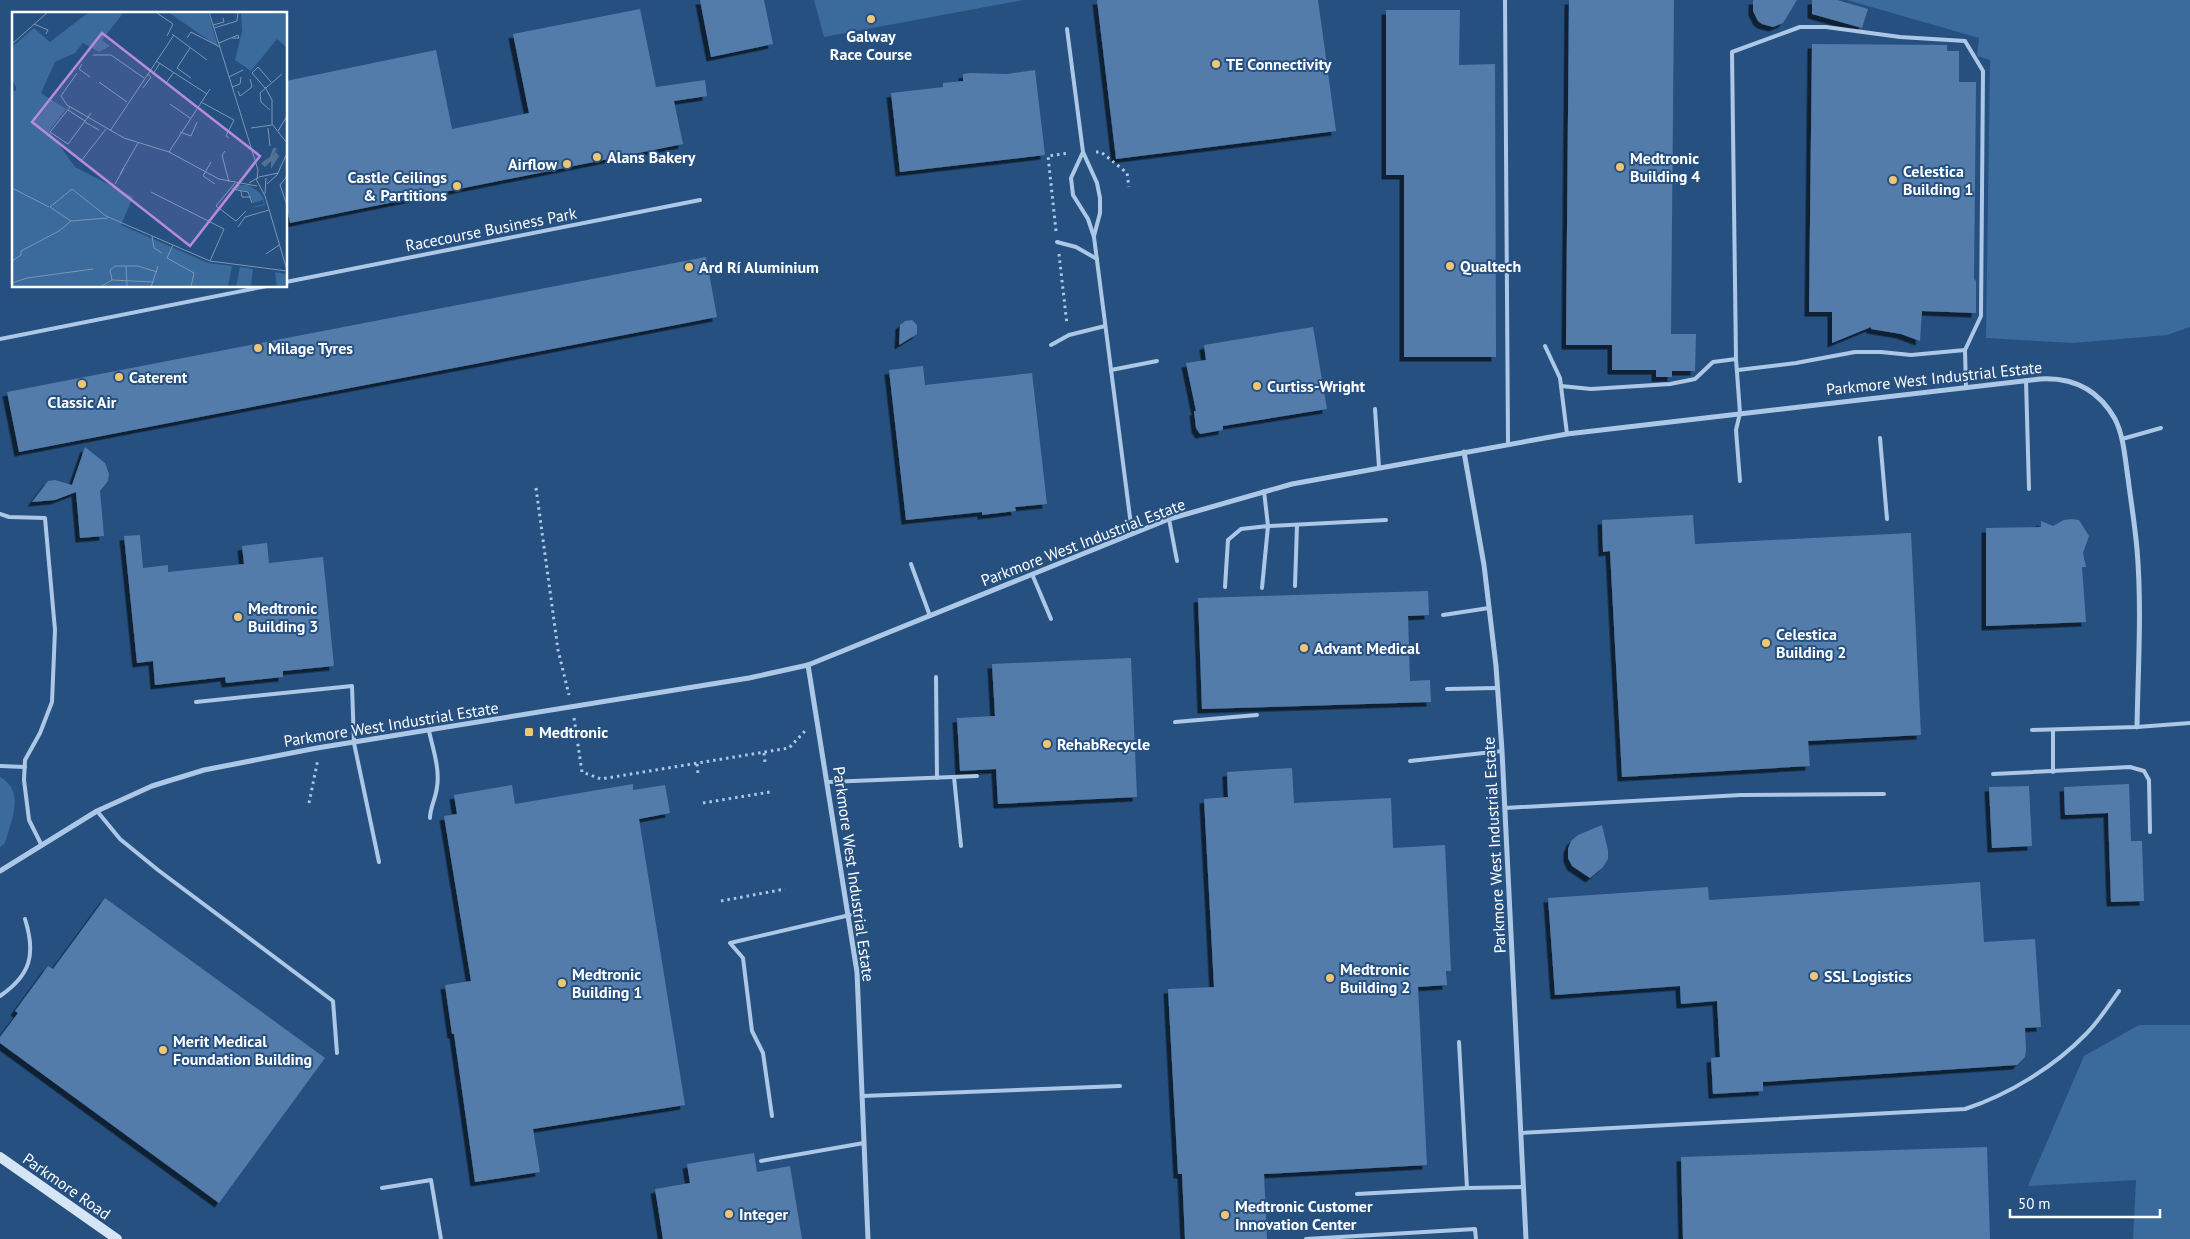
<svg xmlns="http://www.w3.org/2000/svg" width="2190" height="1239" viewBox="0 0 2190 1239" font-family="'PT Sans',sans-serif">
  <defs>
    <filter id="shadow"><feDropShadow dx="-4.5" dy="4.5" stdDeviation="0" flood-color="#0009"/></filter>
  </defs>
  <rect width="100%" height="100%" fill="#265080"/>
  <g fill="#3b6a9d">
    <path d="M814,0H1023L824,37Z"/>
    <path d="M1847,0H2190V327L2167,335L2073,343L1986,338L1990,60L1977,56L1979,38Z"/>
    <path d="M0,777C26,791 11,821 5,843L0,847Z"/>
    <path d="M2139,1025H2190V1239H2133L2136,1180L2028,1186L2084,1056Z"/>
  </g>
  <g fill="#537caa" filter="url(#shadow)">
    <path d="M700,0H764L773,44L711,57Z"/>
    <path d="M1097,0H1318L1336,131L1116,159Z"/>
    <path d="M1569,0H1674L1671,334H1696L1695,371H1672V377H1656V370H1612V345H1566Z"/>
    <path d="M1753,0H1797L1783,23L1773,27L1762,24L1758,21L1753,11Z"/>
    <path d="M1812,0H1837L1868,9L1862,28L1812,14Z"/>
    <path d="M640,9L656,87L705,80L707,96L674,101L683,144L290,223L286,203V81L436,50L452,129L529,113L513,34Z"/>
    <path d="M1386,10H1460L1459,65L1495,64L1496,357H1404V175H1386Z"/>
    <path d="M1812,44L1947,45V51H1959V82H1976L1974,279L1976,281V313L1922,311L1920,341L1901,334L1871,329V327L1832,343V312H1809Z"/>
    <path d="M1035,70L1045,155L900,172L891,93L943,87V83L963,81V74L970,73L1007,74Z"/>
    <path d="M706,257L717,317L19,452L7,392Z"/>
    <path d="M912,320L917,325V334L899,345L900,325L905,321Z"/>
    <path d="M1313,327L1327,409L1223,426V430L1200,434L1196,428L1194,411H1196L1186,363L1206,360L1204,345Z"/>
    <path d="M923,366L925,385L1032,373L1047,504L1015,507L1016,511L982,515V512L906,520L889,370Z"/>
    <path d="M85,447L105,463L109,474L108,481L100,491L104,536L80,538L76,492L55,500L32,502L48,481L55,480L72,485Z"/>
    <path d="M1693,515L1695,544L1911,533L1921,735L1808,741L1810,766L1622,777L1610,551L1603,552L1602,520Z"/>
    <path d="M2072,519L2079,520L2089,536L2083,553L2086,567H2082L2086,622L1986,626V528L2041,527V521L2053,526L2064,520Z"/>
    <path d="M140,535L143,568L168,565V572L244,564L242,546L267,543L269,563L323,557L334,666L283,671V677L226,683L225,677L155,685L153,661L137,663L124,536Z"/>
    <path d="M1428,591L1429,615L1408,616L1410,681L1430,680L1431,702L1202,709L1198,598Z"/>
    <path d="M1131,658L1137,797L998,804L996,769L960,771L957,718L995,716L992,664Z"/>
    <path d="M1292,768L1294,803L1391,798L1393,848L1445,845L1451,971H1446L1447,985L1418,987L1427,1165L1264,1174L1267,1239H1185L1182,1174H1178L1168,989L1214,987L1204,799L1228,797L1227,772Z"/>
    <path d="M633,784V790L665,785L670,813L639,819L685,1105L533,1129L540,1172L475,1182L454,1034H452L445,985L471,981L444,816L457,814L454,795L512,785L515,804Z"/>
    <path d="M2129,784L2131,841H2142L2144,901L2111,902L2108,813L2065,815L2064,787Z"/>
    <path d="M2029,786L2032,846L1992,848L1989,787Z"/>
    <path d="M1602,825L1608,850V859L1603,867L1590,878L1572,866L1568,858V849L1571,841L1578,835Z"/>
    <path d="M1980,882L1984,942L2035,939L2041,1027L2025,1028L2026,1050L2025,1057L2017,1065L1763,1082V1091L1713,1094L1711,1058L1720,1057L1717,1001L1681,1004L1680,986L1555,995L1548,898L1708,887L1709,900Z"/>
    <path d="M105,898L325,1058L219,1203L0,1043V1037L18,1013L15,1011L48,966L53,969Z"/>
    <path d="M1987,1147L1990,1239H1683L1681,1157Z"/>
    <path d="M754,1153L757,1172L790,1166L802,1239H663L655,1189L690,1183L687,1164Z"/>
  </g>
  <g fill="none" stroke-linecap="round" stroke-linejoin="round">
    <g stroke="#adc8e6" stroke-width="3" stroke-dasharray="2.5 4" stroke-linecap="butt">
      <path d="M1096,152H1101L1127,173L1129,187"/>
      <path d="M1056,231L1048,156L1069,153"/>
      <path d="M1059,254L1067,325"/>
      <path d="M536,488L558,650L569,695"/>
      <path d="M574,718L582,772L601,779L789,748L805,731L807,730"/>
      <path d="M764,753L765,762"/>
      <path d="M697,764L698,774"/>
      <path d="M309,803L318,759"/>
      <path d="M703,803L770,792"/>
      <path d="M721,901L785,889"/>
    </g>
    <g stroke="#adc8e6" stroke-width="4">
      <path d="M1505,0L1508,443"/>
      <path d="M1067,29L1083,152L1097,183L1100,198V213L1094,236"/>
      <path d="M1083,152L1071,178L1073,195L1088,219L1094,237L1132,533"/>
      <path d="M1057,242L1076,247L1097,259"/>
      <path d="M286,282L700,200"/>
      <path d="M0,339L267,286"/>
      <path d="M1051,345L1069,335L1105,326"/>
      <path d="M1545,346L1560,378L1567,434"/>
      <path d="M1111,370L1157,361"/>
      <path d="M1738,370L1796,363L1855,352H1881L1911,355L1965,350"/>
      <path d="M2026,380L2029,489"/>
      <path d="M1561,386L1591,389L1670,384L1695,379L1713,362L1736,359"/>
      <path d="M1375,409L1379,467"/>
      <path d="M1880,438L1887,519"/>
      <path d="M2122,439L2161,428"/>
      <path d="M1740,481L1736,430L1740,413L1736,359L1732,52L1800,27H1826L1900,37L1965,41L1983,71L1981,316L1965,350L1966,387"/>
      <path d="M1264,491L1268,526L1386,520"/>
      <path d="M0,514L9,517L45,518L55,630L52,702L40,733L25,760L24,780L29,820L41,844"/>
      <path d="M1169,519L1177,561"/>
      <path d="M911,564L930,616"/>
      <path d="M1032,574L1051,619"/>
      <path d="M1295,586L1297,525"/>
      <path d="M1225,587L1228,540L1241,529L1268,526L1262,588"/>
      <path d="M1443,615L1489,608"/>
      <path d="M936,677L937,778"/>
      <path d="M1447,689L1497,688"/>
      <path d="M196,702L352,686L354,743L379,862"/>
      <path d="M1175,722L1257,715"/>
      <path d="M2032,730L2137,727L2190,723"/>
      <path d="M2053,730V772"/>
      <path d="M429,731C433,749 440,769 437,787C436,798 430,807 430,818"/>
      <path d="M1410,761L1502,751"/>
      <path d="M0,766L25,767"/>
      <path d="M1993,774L2130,767L2144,771L2149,780L2150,832"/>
      <path d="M954,777L961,846"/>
      <path d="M828,782L977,776"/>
      <path d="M1505,808L1741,795L1884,794"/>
      <path d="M97,811L120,839L158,870L333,1001L337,1053"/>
      <path d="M0,996C31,975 36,954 25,919"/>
      <path d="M1459,1042L1467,1188L1523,1187"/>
      <path d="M862,1096L1120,1086"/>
      <path d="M772,1116L763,1053L752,1031L743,958L730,943L850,915"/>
      <path d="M1521,1133L1965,1109C2008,1095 2054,1067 2086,1034C2099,1021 2109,1005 2119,991"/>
      <path d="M761,1161L864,1143"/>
      <path d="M382,1188L431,1180L441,1239"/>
      <path d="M1357,1194L1467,1188"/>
      <path d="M1306,1239L1475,1229L1476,1239"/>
    </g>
    <g stroke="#adc8e6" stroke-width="5">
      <path d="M1464,452L1484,565L1496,666L1502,751L1526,1239"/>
      <path d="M808,665L857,972L868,1239"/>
      <path d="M0,871L97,811L152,786L204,770L317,748L749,678L808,665L1169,519L1292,484L1567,434L2040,379C2073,377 2098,389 2115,419C2124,437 2125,459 2128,478C2131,502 2135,526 2137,549C2142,608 2138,668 2137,727"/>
    </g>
    <path stroke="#d6e5f5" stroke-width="10" d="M0,1157L117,1239"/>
  </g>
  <g fill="#efc772" stroke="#265080" stroke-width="2">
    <circle cx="871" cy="19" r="5"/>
    <circle cx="1216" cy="64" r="5"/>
    <circle cx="597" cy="157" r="5"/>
    <circle cx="567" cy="164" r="5"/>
    <circle cx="1620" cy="167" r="5"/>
    <circle cx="1893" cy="180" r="5"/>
    <circle cx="457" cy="186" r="5"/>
    <circle cx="1450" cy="266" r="5"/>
    <circle cx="689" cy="267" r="5"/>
    <circle cx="258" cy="348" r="5"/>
    <circle cx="119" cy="377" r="5"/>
    <circle cx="82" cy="384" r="5"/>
    <circle cx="1257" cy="386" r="5"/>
    <circle cx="238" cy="617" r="5"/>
    <circle cx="1766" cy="643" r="5"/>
    <circle cx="1304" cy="648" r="5"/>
    <rect x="524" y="727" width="10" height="10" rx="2.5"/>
    <circle cx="1047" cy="744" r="5"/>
    <circle cx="1814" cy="976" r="5"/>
    <circle cx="1330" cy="978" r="5"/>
    <circle cx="562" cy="983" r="5"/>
    <circle cx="163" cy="1050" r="5"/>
    <circle cx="729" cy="1214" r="5"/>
    <circle cx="1225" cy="1215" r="5"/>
  </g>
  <g text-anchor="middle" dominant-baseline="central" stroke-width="4" stroke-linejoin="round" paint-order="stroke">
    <g font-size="16" font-weight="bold" fill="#fff" stroke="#265080" text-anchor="start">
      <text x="871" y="36" text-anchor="middle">Galway<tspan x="871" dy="18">Race Course</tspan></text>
      <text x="1226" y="64">TE Connectivity</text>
      <text x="607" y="157">Alans Bakery</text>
      <text x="1630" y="158">Medtronic<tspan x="1630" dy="18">Building 4</tspan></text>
      <text x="557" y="164" text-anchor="end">Airflow</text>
      <text x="1903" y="171">Celestica<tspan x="1903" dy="18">Building 1</tspan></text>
      <text x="447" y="177" text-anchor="end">Castle Ceilings<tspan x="447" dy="18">&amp; Partitions</tspan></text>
      <text x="1460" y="266">Qualtech</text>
      <text x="699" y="267">Ard Rí Aluminium</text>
      <text x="268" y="348">Milage Tyres</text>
      <text x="129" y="377">Caterent</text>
      <text x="1267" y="386">Curtiss-Wright</text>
      <text x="82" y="402" text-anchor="middle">Classic Air</text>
      <text x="248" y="608">Medtronic<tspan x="248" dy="18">Building 3</tspan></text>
      <text x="1776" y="634">Celestica<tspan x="1776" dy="18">Building 2</tspan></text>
      <text x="1314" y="648">Advant Medical</text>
      <text x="539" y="732">Medtronic</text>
      <text x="1057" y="744">RehabRecycle</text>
      <text x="1340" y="969">Medtronic<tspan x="1340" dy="18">Building 2</tspan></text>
      <text x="572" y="974">Medtronic<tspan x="572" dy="18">Building 1</tspan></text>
      <text x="1824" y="976">SSL Logistics</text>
      <text x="173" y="1041">Merit Medical<tspan x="173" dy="18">Foundation Building</tspan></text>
      <text x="1235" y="1206">Medtronic Customer<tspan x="1235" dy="18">Innovation Center</tspan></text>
      <text x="739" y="1214">Integer</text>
    </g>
    <g font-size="16" fill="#fff" stroke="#265080">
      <text transform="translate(491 229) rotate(-11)">Racecourse Business Park</text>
      <text transform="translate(1934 378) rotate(-6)">Parkmore West Industrial Estate</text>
      <text transform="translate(1083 542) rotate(-21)">Parkmore West Industrial Estate</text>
      <text transform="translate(391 724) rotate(-9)">Parkmore West Industrial Estate</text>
      <text transform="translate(1494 845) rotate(-93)">Parkmore West Industrial Estate</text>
      <text transform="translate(854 874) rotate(82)">Parkmore West Industrial Estate</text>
      <text transform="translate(67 1186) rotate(35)">Parkmore Road</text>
    </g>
  </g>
  <g transform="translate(12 12)">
    <rect width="275" height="275" fill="#265080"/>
    <path d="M77,0H112L90,28L98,34L87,40L71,31L63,41L43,50L29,81L54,97L37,119L63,155L121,185L109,213L196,251L220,254L216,275H0V78L4,79V75L0,67V35L22,16L38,30ZM156,0H196L206,35L192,25ZM229,0H275V36L265,27L239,59L223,48L230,19ZM225,173H236L247,180L251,186L253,193L244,195H240L252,192L251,188L241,191L237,180L221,176ZM228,255L241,257L239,275H224ZM263,260L274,262L275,275H265Z" fill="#3b6a9d"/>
    <path d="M261,136H265L261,145L264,140L267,144L259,157V149L253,155L249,151L258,145Z" fill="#537193"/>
    <path fill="none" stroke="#7d96b3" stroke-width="1" d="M197,0L246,158L245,167M145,1L161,12L155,24M22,12L36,18L34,22M201,13L212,10L211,6M202,16L225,9L226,0M160,22L195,48M175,26L179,20L208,35M207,31L226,23L227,26H220M0,32L36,0M178,36L165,56L179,66M81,43H99L132,66M144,49L195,82M148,51L141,62L154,71L162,60M70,52L67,57L78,65M65,61L49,84L55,93L112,126L157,140L207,167L245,174M217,65L231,58M87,70L115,90M220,75L228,72L229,65M253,75L260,88V112L275,131M131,76L139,65L135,62M253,76L240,61L246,55L259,70M226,79L228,84L240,75L238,67M189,90L222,108L214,124L217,126M158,92L178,106M58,95L38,120L56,132L79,101M56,98L73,109M258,98L249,90L248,81L270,62M73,110L87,118M239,116L260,113M256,116L258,134M98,119L162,23M266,119L275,104M168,120L179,124L185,110M213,139L210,143L217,170M157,140L198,77M199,150L191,164L203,172M78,156L69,149L94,117M108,162L126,131M275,164L268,173L275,193M244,167L253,184L275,258M223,171L204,194L224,209L234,199M237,171L247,165L266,161M103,172L112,156M255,172L265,163L275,141M0,176L37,195M220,177L236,180L240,191M229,179L230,185H239M139,180L212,217L198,249M253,182L254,166M59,209L38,195L60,177L94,204L198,249L275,259M226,215L233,205L257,198M140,224L142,236L150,241M161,233L155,246L182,261L179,275M254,242L267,233M0,249L9,243V239L47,219L59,209L96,206M114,254L115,275M100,268L142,270M0,271L15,266L81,257M88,275L100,268L98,258L103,254H126L145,260M139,275L146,254"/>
    <path fill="#b68bdc" fill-opacity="0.15" stroke="#b68bdc" stroke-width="2.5" d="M90,21L248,144L178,234L20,110Z"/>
    <rect width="275" height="275" fill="none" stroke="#fff" stroke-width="2.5"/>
  </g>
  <path d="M2010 1209v8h150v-8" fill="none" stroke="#ffffff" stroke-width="2.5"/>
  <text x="2018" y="1209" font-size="15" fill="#ffffff" stroke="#265080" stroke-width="4" paint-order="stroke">50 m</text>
</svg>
